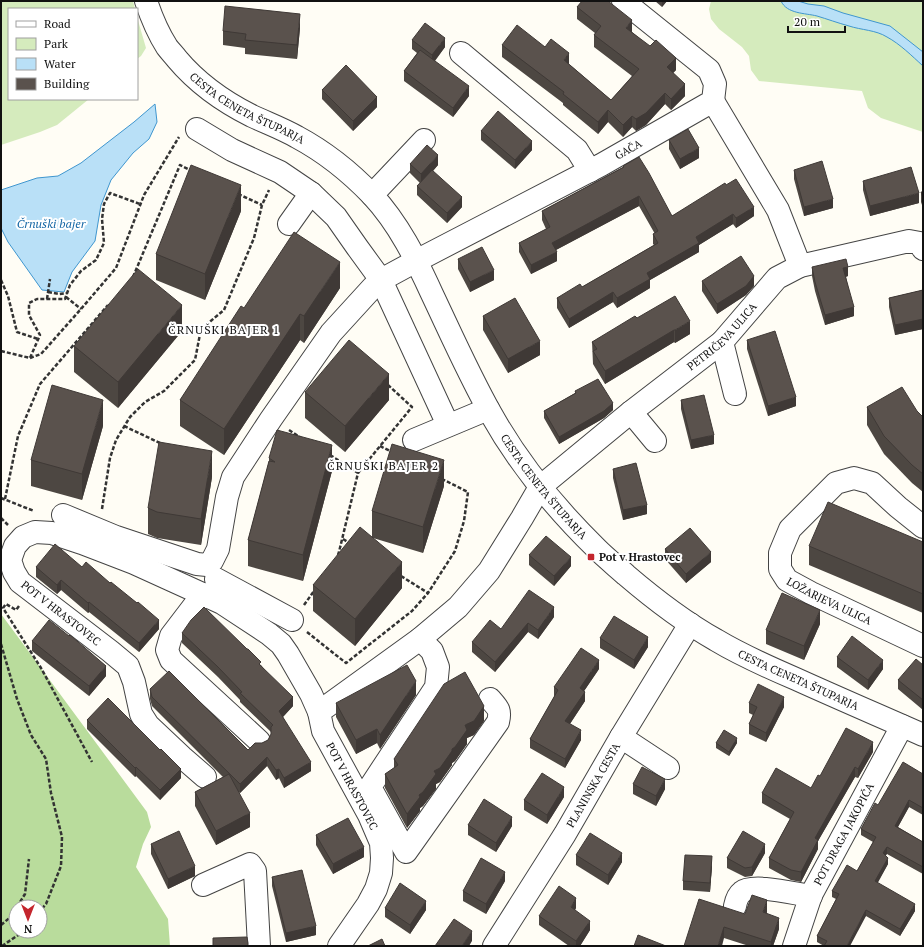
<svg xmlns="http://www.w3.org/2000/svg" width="924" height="947" viewBox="0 0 924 947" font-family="'PT Serif',serif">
  <rect width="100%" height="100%" fill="#fffdf5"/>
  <g fill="#d5ebbd">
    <path d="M1,1H133L135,9H9V99H89L57,125L40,132L1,145Z"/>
    <path d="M711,1H923V132L881,118L868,108L862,91L759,81L751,70L749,56L742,47L719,29L711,19L709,9Z"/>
    <path d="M137,17L146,48L141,56L137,59Z"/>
  </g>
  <path fill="#b9dc9c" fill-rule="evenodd" d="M1,614L147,812L151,827L143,844L136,867L168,919L170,946H1ZM16,907H40V931H16Z"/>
  <g fill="#b9e0f7" stroke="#3f96cf">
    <path d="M781,1H798L808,4L824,6L843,13L890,26L923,52V66C912,56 900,44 887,37C876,30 861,30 849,26C838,23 827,19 817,16C805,13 787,14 781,1Z"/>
    <path d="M155,104L157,122L149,139L133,153L111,180L101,205L95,241L72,272L64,292L42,290L8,242L1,228V190L37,178L58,176L81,163L134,122Z"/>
  </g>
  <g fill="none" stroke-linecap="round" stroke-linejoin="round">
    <defs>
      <g id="minor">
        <path id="s1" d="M146,1C151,16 158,33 167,47C170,51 174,55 177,59C198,84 224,102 252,116C267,123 283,129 297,137C325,152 350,172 372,195C399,224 416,259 432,294C451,334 469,375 491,414C519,464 556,509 597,549C606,558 616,566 626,575C654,599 684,622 716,640C741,655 768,667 796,679C838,698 880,716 923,735"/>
        <path d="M461,53L577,150L590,171"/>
        <path d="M713,101L778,210L800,266"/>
        <path d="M197,129L232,150L280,172L311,193L336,217L357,247L381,280L448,425"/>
        <path d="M372,195L424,140"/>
        <path d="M289,224L311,193"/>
        <path d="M722,342L735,394"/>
        <path d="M631,412L655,441"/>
        <path d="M414,440L488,409"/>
        <path id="s2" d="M63,515L116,537L197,564L207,565L212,561L218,549L227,497L233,477L271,419L331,333L373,287L381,280L416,261L601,165L713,101L715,84L709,70L623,1"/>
        <path id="s3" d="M923,527L898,507L872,483L854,478L836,483L790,529L780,553V569L787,580L811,593L923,646"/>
        <path d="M216,579L292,620"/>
        <path d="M203,594L171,636L167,650L171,660L259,741"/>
        <path d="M420,639L432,651L438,667L436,687L370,787L406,852L498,722C501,710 498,708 490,699"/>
        <path d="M621,737L668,768"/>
        <path d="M205,777L182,757L148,725L141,714L134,682L128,666L110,651L20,582L14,572L10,560L15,546L23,537L35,532L52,533L82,543L134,563L222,603L269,634L281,644L288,654L311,694L319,712"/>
        <path d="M203,885L250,864L255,871L259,946"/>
        <path d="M735,906C736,901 738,895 742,892C752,883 796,894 811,896"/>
        <path id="s4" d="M339,946L368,904L376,889L381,873L382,858L381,843L369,815L323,731L319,712L420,639L458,607L489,571L522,518L540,487L631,412L722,342L777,278L800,266L909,241L920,243L923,249"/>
        <path id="s5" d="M494,946L565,834L621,737L690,624"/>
        <path id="s6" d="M794,946L811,895L902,726"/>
      </g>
    </defs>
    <use href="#minor" stroke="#444" stroke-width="24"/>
    <g stroke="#333" stroke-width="2.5" stroke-dasharray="4 2" stroke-linecap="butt">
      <path d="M238,194L262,205"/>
      <path d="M133,277L180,165L192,171"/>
      <path d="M1,280L8,296L17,332L38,339"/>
      <path d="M48,292L59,294L67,293"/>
      <path d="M66,297L81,309"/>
      <path d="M47,299L50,279"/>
      <path d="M1,351L30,358L40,335L29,315V303L37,299H65L70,285L81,271L96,260L104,243L102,219L104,204L110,193L140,204"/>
      <path d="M30,358L41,354L81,309L116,268L144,195L179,137"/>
      <path d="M124,426L162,444"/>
      <path d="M289,430L301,438"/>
      <path d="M380,446L392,452"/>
      <path d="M330,455L358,473L339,552L338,555"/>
      <path d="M358,473L412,407L388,385"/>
      <path d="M1,498L34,511"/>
      <path d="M5,499L18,436L40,384L108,305"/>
      <path d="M102,509L110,458L116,440L130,417L145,402L164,391L195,360L201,329L224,310L254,238L262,205L269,190"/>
      <path d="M1,518L8,525"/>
      <path d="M343,539L351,544"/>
      <path d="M401,576L428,593L455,551L464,521L468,492L442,479"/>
      <path d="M304,605L314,591"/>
      <path d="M19,606L16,610L6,604L3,608L41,668L92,762"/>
      <path d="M307,632L346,663L412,611L428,593"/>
      <path d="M1,644L17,699L31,735L46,759L51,793L62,837L61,866L46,904L40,911"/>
      <path d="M17,907L25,894L29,859"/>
      <path d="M1,925L13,915L16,910"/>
      <path d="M2,946L24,931"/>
    </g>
    <use href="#minor" stroke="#fff" stroke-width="22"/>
  </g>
  <g fill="#4d4742">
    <path d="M655,1H667L662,7Z"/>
    <path d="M577,7L632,31V32L676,70L673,73L685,96L671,110L665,104L646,125L636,131L632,127L623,137L608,122L598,134L563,105V103L502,57V45L545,47L569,64L611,100L632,76L594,47V35L595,33L577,19Z"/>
    <path d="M300,28L297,59L245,54V48L223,45V31Z"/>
    <path d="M412,40L445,47L435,61L469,96L453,117L404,81V71L417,53L412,49Z"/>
    <path d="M322,90L377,107L353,131L322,99Z"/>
    <path d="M481,131L532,150L515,169L481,140Z"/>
    <path d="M669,140L699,158L680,169L669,149Z"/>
    <path d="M410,164L438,165L433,171L462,207L447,223L417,195V186L420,183L410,173Z"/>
    <path d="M623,166L672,216L726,185L754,216L736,228L733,224L699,245V252L650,280V288L617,308L613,302L569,328L557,308V298L582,287L654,245L653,244V234H655L639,206L556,250L557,261L531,274L519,252V243L546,229L542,220V211L623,167Z"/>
    <path d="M794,170L833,208L804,216L794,179Z"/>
    <path d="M863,181L919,203L870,216L863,190Z"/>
    <path d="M921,192H923V208L921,202Z"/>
    <path d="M241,211L205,300L156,280V254Z"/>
    <path d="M458,259L494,280L470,292L458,269Z"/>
    <path d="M812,267L848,276L846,277L854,316L825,325L815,291L812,276Z"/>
    <path d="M702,281L754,286L746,295L717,314L702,291Z"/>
    <path d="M340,288L304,343L300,340L224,455L180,426V400L244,308Z"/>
    <path d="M923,290V329L895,335L889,307V298Z"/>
    <path d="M483,316L540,355L508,373L483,330Z"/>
    <path d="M637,318L690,334L675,343L674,342L605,384L593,364L592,342Z"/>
    <path d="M182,331L118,408L74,372V346Z"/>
    <path d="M747,340L796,406L768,416L747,349Z"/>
    <path d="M575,391L613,410L604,418L559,444L544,418V411L575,393Z"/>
    <path d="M305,392L389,400L345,452L305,418Z"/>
    <path d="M681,400L714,444L691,449L681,409Z"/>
    <path d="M867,407L917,411L923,417V492L912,483L884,454L867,425Z"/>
    <path d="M103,426L82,500L31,486V460Z"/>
    <path d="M269,458L332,471L303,581L248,566V540L269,461Z"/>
    <path d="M613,469L647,514L623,520L613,478Z"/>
    <path d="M212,477L201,545L157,538L148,534V508Z"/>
    <path d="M444,486L423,553L373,538L402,588L355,646L313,611V585L372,537V511Z"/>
    <path d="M923,542V613L809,565V546Z"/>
    <path d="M665,549L711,562L686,583L665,559Z"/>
    <path d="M529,555L571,566L554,586L529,565Z"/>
    <path d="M36,567H82L110,583L137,603L159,629L139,652L89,612L88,613L61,590L57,594L36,577Z"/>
    <path d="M554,617L538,639L528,632L495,672L472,652V642L501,629Z"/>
    <path d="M820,624L804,660L766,644V630Z"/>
    <path d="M182,633L261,665L293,706L283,717L311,771L284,788L279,778L276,780L267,766L240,793L238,792L250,827L216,845L195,806V792L223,777L152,706L150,699V689L248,750L268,740L271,735V732L240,702V700L218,677L182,643Z"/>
    <path d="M600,638L648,647L634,669L600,648Z"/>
    <path d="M32,641L106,676L89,696L32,651Z"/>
    <path d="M837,657L883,669L868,690L837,667Z"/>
    <path d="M923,665V710L898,689V680Z"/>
    <path d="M599,669L584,691L585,701L570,724L581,740L565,768L530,748V739L554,697V687Z"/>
    <path d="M416,695L380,749L377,743L356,754L336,717V703Z"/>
    <path d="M749,703L784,707L766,742L749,734V724L753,715L749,713Z"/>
    <path d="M87,720L160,750L181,778L160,800L136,776L135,777L87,729Z"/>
    <path d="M484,721L474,735L467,738V744L455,761L452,763V765L440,782L436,784V789L423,806L420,808V811L407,828L385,788V774L394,768V759Z"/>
    <path d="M716,743H737L729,756L716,748Z"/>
    <path d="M873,752L858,778L855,777L818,841V849L801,882L791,880L769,868V858L790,819L762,803V793L811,788L820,776Z"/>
    <path d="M923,774V815L909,807L898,827L923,842V874L887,854L885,855L888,864L877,883L915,911L900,936L866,916L824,946L817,942V936L836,899L832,897V891L857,871L873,842L861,835V829L878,805Z"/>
    <path d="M633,784L665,789L656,806L633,794Z"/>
    <path d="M564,797L547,824L524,810V800Z"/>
    <path d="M468,825L512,826L496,852L468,835Z"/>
    <path d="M316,835L364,857L333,874L316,845Z"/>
    <path d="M151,844L195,876L168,889L151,854Z"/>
    <path d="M765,853L752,876L745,877L727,868V858Z"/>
    <path d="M576,855L622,862L608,885L576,865Z"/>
    <path d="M712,866L710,892L683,890V881Z"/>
    <path d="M272,877L316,935L286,942L272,886Z"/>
    <path d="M505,881L486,914L463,901V891Z"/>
    <path d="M385,908L426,910L410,934L385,917Z"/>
    <path d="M576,908L575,910L590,930L580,946H569L539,925V916Z"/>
    <path d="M767,912L766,914L779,929L773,946H749L724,938L684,946L745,914Z"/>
  </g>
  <g fill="#3f3936">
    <path d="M662,1H667L662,7Z"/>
    <path d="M300,14V28L297,59V45Z"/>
    <path d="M632,20V31L626,40V28Z"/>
    <path d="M445,38V47L432,64V55Z"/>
    <path d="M569,53V65L564,60Z"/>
    <path d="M676,58V70L667,79V67Z"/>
    <path d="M685,84V96L671,110V99Z"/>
    <path d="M469,86V96L453,117V108Z"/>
    <path d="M665,93V104L646,125L636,131V119Z"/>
    <path d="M377,97V107L353,131V121Z"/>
    <path d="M608,110V122L598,134V122Z"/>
    <path d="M632,116V127L623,137V125Z"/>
    <path d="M532,141V150L515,169V160Z"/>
    <path d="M699,148V158L680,169V159Z"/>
    <path d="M438,155V165L421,184V174Z"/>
    <path d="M241,185V211L205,300V274Z"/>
    <path d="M919,193V203L870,216V206Z"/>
    <path d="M639,196V206L552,252V243Z"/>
    <path d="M462,197V207L447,223V213Z"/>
    <path d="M833,199V208L804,216V207Z"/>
    <path d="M754,207V216L736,228V218Z"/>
    <path d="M733,214V224L699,245V252L650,280V288L617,308V298L647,273L696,237Z"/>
    <path d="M557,252V261L531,274V265Z"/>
    <path d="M340,262V288L304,343V316Z"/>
    <path d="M848,267V276L843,277V268Z"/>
    <path d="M494,270V280L470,292V282Z"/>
    <path d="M754,276V286L746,295L717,314V304Z"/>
    <path d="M613,292V302L569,328V319Z"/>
    <path d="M182,305V331L118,408V382Z"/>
    <path d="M854,307V316L825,325V315Z"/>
    <path d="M300,314V340L224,455V429Z"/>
    <path d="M923,319V329L895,335V325Z"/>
    <path d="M690,321V334L675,343V330Z"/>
    <path d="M674,330V342L605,384V371Z"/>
    <path d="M540,341V355L508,373V359Z"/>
    <path d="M389,374V400L345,452V426Z"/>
    <path d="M796,397V406L768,416V406Z"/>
    <path d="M103,400V426L82,500V474Z"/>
    <path d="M613,403V410L604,418L559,444V437Z"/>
    <path d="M714,435V444L691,449V440Z"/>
    <path d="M332,445V471L303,581V555Z"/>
    <path d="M212,451V477L201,545V519Z"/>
    <path d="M444,460V486L423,553V527Z"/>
    <path d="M647,505V514L623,520V510Z"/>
    <path d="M711,552V562L686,583V574Z"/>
    <path d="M571,557V566L554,586V576Z"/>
    <path d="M402,562V588L355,646V619Z"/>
    <path d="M61,580V590L57,594V585Z"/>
    <path d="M89,602V612L88,613V603Z"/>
    <path d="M554,607V617L538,639V630Z"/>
    <path d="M820,610V624L804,660V646Z"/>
    <path d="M159,620V629L139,652V643Z"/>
    <path d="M528,623V632L495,672V662Z"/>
    <path d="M648,637V647L634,669V660Z"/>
    <path d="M599,660V669L580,697V688Z"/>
    <path d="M883,660V669L868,690V680Z"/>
    <path d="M106,666V676L89,696V686Z"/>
    <path d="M416,681V695L380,749V735Z"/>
    <path d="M585,692V701L565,731V721Z"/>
    <path d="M293,697V706L279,721V711Z"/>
    <path d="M784,697V707L766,742V733Z"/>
    <path d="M484,706V721L474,735L467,738V744L455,761L452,763V765L440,782L436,784V789L423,806L420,808V811L407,828V814L419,795L434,771L452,749L465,725Z"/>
    <path d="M377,729V743L356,754V740Z"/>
    <path d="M581,730V740L565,768V759Z"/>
    <path d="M737,738V743L729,756V752Z"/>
    <path d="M873,742V752L858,778V769Z"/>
    <path d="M267,757V766L240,793V784Z"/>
    <path d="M311,762V771L284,788V778Z"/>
    <path d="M136,767V776L135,777V768Z"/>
    <path d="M855,767V777L818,841V849L801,882V872L815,838Z"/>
    <path d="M181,769V778L160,800V790Z"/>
    <path d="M279,769V778L276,780V770Z"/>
    <path d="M665,779V789L656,806V796Z"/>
    <path d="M564,787V797L547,824V815Z"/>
    <path d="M909,800V807L895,832V826Z"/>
    <path d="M250,813V827L216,845V831Z"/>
    <path d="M512,817V826L496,852V843Z"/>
    <path d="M765,844V853L752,876V867Z"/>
    <path d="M364,847V857L333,874V864Z"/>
    <path d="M887,847V854L883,859V853Z"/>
    <path d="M622,853V862L608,885V875Z"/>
    <path d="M712,856V866L710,892V883Z"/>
    <path d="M888,858V864L875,888V881Z"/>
    <path d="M195,866V876L168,889V879Z"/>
    <path d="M505,872V881L486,914V904Z"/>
    <path d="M576,898V908L571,916V907Z"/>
    <path d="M767,900V912L763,924V912Z"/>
    <path d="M426,901V910L410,934V925Z"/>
    <path d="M915,904V911L900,936V929Z"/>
    <path d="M866,910V916L850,946H847Z"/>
    <path d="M779,918V929L773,946H771V942Z"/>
    <path d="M590,921V930L580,946H576V941Z"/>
    <path d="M316,926V935L286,942V933Z"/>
    <path d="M724,927V938L722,946H718Z"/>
    <path d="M472,931V941L469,946H462Z"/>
  </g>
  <g fill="#5a524d" stroke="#3f3936">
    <path d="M582,1H608L632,20L626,28L650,46L656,40L676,58L667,67L685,84L671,99L665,93L646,113L636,119L632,116L623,125L608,110L598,122L563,94L564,92L502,45L517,25L545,47L551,39L569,53L564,60L611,100L639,69L594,35L601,26L577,7Z"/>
    <path d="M225,6L300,14L297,45L245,40L246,34L223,31Z"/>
    <path d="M425,23L445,38L432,55L412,40Z"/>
    <path d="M420,50L469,86L453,108L404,71Z"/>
    <path d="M346,65L377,97L353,121L322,90Z"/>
    <path d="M498,111L532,141L515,160L481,131Z"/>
    <path d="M688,129L699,148L680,159L669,140Z"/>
    <path d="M427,145L438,155L421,174L410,164Z"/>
    <path d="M639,157L649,173L672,216L725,183L726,185L736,179L754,207L736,218L733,214L696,237L699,243L647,273L650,279L617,298L613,292L569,319L557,298L580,284L582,287L658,243L653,234L658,231L639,196L552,243L557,252L531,265L519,243L550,227L542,211L624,167L623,166Z"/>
    <path d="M822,161L833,199L804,207L794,170Z"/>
    <path d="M191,165L241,185L205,274L156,254Z"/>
    <path d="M911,167L919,193L870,206L863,181Z"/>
    <path d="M432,170L462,197L447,213L417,186Z"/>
    <path d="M921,192H923V198Z"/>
    <path d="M294,232L340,262L304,316L300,314L224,429L180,400L241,306L244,308Z"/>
    <path d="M482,247L494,270L470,282L458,259Z"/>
    <path d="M741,256L754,276L746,286L717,304L702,281Z"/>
    <path d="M846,259L848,267L843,268L854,307L825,315L815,282L812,267Z"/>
    <path d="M138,269L182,305L118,382L74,346Z"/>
    <path d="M923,290V319L895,325L889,298Z"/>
    <path d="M675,296L690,321L675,330H674L605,371L593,351L597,349L592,342L635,316L637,318Z"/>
    <path d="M515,298L540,341L508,359L483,316Z"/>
    <path d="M775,331L796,397L768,406L747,340Z"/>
    <path d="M349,340L389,374L345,426L305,392Z"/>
    <path d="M598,379L613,403L604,411L559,437L544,411L576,393L575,391Z"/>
    <path d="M52,385L103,400L82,474L31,460Z"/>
    <path d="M902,387L917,411L923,417V474L912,465L884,436L867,407Z"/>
    <path d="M704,395L714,435L691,440L681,400Z"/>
    <path d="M277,430L332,445L303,555L248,540L269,461L275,462L269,458Z"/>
    <path d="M159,442L212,451L201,519L157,512L148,508Z"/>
    <path d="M392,444L444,460L423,527L372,511Z"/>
    <path d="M636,463L647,505L623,510L613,469Z"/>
    <path d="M828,502L923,542V594L809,546Z"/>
    <path d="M360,527L402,562L355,619L313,585Z"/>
    <path d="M690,528L711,552L686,574L665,549Z"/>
    <path d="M546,536L571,557L554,576L529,555Z"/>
    <path d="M55,544L82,567L86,562L110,583L111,582L137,603L138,602L159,620L139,643L89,602L88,603L61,580L57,585L36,567Z"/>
    <path d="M529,590L554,607L538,630L528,623L495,662L472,642L490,620L501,629Z"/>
    <path d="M782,593L820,610L804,646L766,630Z"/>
    <path d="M204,607L247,649H248L261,662L259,664L293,697L279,711L311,762L284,778L279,769L276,770L267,757L240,784L152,697L150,689L169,671L248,750L255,743H262L268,740L271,734V727L273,725L240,693L242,692L218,667L182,633L191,620Z"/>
    <path d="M614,616L648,637L634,660L600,638Z"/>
    <path d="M49,620L69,636L70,635L106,666L89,686L32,641Z"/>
    <path d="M852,636L883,660L868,680L837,657Z"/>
    <path d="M581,648L599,660L580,688L585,692L565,721L581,730L565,759L530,739L558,690L554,687Z"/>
    <path d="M916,659L923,665V700L898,680Z"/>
    <path d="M407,665L416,681L380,735L377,729L356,740L336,703Z"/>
    <path d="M465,672L484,706L474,721L465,725L467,730L455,747L452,749V751L440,768L434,771L436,774L423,792L419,795L420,797L407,814L385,774L398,765L394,759L444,684Z"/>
    <path d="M758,684L784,697L766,733L749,724L757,707L749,703Z"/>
    <path d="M108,698L160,750L161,749L181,769L160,790L136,767L135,768L87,720Z"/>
    <path d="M846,728L873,742L858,769L855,767L815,838L818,840L801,872L791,870L769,858L794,812L762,793L776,768L811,788L818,775L820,776Z"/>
    <path d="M724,730L737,738L729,752L716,743Z"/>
    <path d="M903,762L923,774V808L909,800L895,826L923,842V867L887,847L883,853L888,858L875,881L915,904L900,929L866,910L847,946H824L827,941L817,936L839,894L832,891L847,865L857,871L876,837L861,829L875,803L878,805Z"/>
    <path d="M642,767L665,779L656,796L633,784Z"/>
    <path d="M542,773L564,787L547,815L524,800Z"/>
    <path d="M229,774L250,813L216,831L195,792Z"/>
    <path d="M484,799L512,817L496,843L468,825Z"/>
    <path d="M348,818L364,847L333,864L316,835Z"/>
    <path d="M179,831L195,866L168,879L151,844Z"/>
    <path d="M743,831L765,844L752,867L745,868L727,858Z"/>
    <path d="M590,833L622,853L608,875L576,855Z"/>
    <path d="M685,855L712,856L710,883L683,881Z"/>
    <path d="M481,858L505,872L486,904L463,891Z"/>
    <path d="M302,870L316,926L286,933L272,877Z"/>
    <path d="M400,883L426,901L410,925L385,908Z"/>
    <path d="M559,886L576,898L571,907L590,921L576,941L539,916Z"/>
    <path d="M752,895L767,900L763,912L779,918L771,942L724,927L718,946H684L699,899L745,914Z"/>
    <path d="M454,919L472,931L462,946H435Z"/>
    <path d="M638,935L666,946H634Z"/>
    <path d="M247,937L248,943V946H213V938Z"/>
    <path d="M382,939L385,946H368Z"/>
  </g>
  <rect fill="#c4262e" stroke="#fff" stroke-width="1.5" x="587" y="553" width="8" height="8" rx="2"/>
  <g text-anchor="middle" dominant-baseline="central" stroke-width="4" stroke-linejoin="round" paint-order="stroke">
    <g font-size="11" fill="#111" stroke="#fff">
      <text stroke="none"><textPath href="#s1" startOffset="153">CESTA CENETA ŠTUPARJA</textPath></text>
      <text stroke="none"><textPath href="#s2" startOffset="773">GAČA</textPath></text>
      <text stroke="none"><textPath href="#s4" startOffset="817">PETRIČEVA ULICA</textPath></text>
      <text stroke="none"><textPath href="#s1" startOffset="646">CESTA CENETA ŠTUPARJA</textPath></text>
      <text stroke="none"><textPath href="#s3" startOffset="272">LOŽARJEVA ULICA</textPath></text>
      <text transform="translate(61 613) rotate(38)">POT V HRASTOVEC</text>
      <text stroke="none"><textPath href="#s1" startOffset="970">CESTA CENETA ŠTUPARJA</textPath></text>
      <text stroke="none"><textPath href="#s5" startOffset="189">PLANINSKA CESTA</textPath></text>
      <text transform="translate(352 786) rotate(62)">POT V HRASTOVEC</text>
      <text stroke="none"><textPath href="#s6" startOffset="123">POT DRAGA JAKOPIČA</textPath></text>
    </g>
    <g font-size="11" font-weight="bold" fill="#111" stroke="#fff" text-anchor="start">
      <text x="599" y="557">Pot v Hrastovec</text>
    </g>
    <g font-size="12" font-style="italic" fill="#1768a6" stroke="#fff">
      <text x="51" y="223">Črnuški bajer</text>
    </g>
    <g font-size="12" letter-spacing="1" fill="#111" stroke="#fff">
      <text x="224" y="329">ČRNUŠKI BAJER 1</text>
      <text x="383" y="465">ČRNUŠKI BAJER 2</text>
    </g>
  </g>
  <rect width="924" height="947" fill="none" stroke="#111111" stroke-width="4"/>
  <rect x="8" y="8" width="130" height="92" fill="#ffffff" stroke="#a0a0a0"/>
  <rect x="16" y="21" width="20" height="6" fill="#ffffff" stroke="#a0a0a0"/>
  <text x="44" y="28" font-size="12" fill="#111111">Road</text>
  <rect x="16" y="38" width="20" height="12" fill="#d5ebbd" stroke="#a0a0a0"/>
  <text x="44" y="48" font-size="12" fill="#111111">Park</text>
  <rect x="16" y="58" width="20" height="12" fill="#b9e0f7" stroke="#a0a0a0"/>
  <text x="44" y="68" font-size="12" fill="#111111">Water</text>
  <rect x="16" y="78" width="20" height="12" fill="#5a524d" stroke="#a0a0a0"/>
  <text x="44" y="88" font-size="12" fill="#111111">Building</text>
  <g transform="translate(28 919) rotate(180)"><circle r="19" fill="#ffffff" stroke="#a0a0a0"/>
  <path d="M0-3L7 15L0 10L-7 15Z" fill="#c4262e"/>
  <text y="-6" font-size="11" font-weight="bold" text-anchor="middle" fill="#111111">N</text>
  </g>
  <path d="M788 26v6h57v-6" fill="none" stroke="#111111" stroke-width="2"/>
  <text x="794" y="26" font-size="12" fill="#111111" stroke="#ffffff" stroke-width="3" paint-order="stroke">20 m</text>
</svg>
